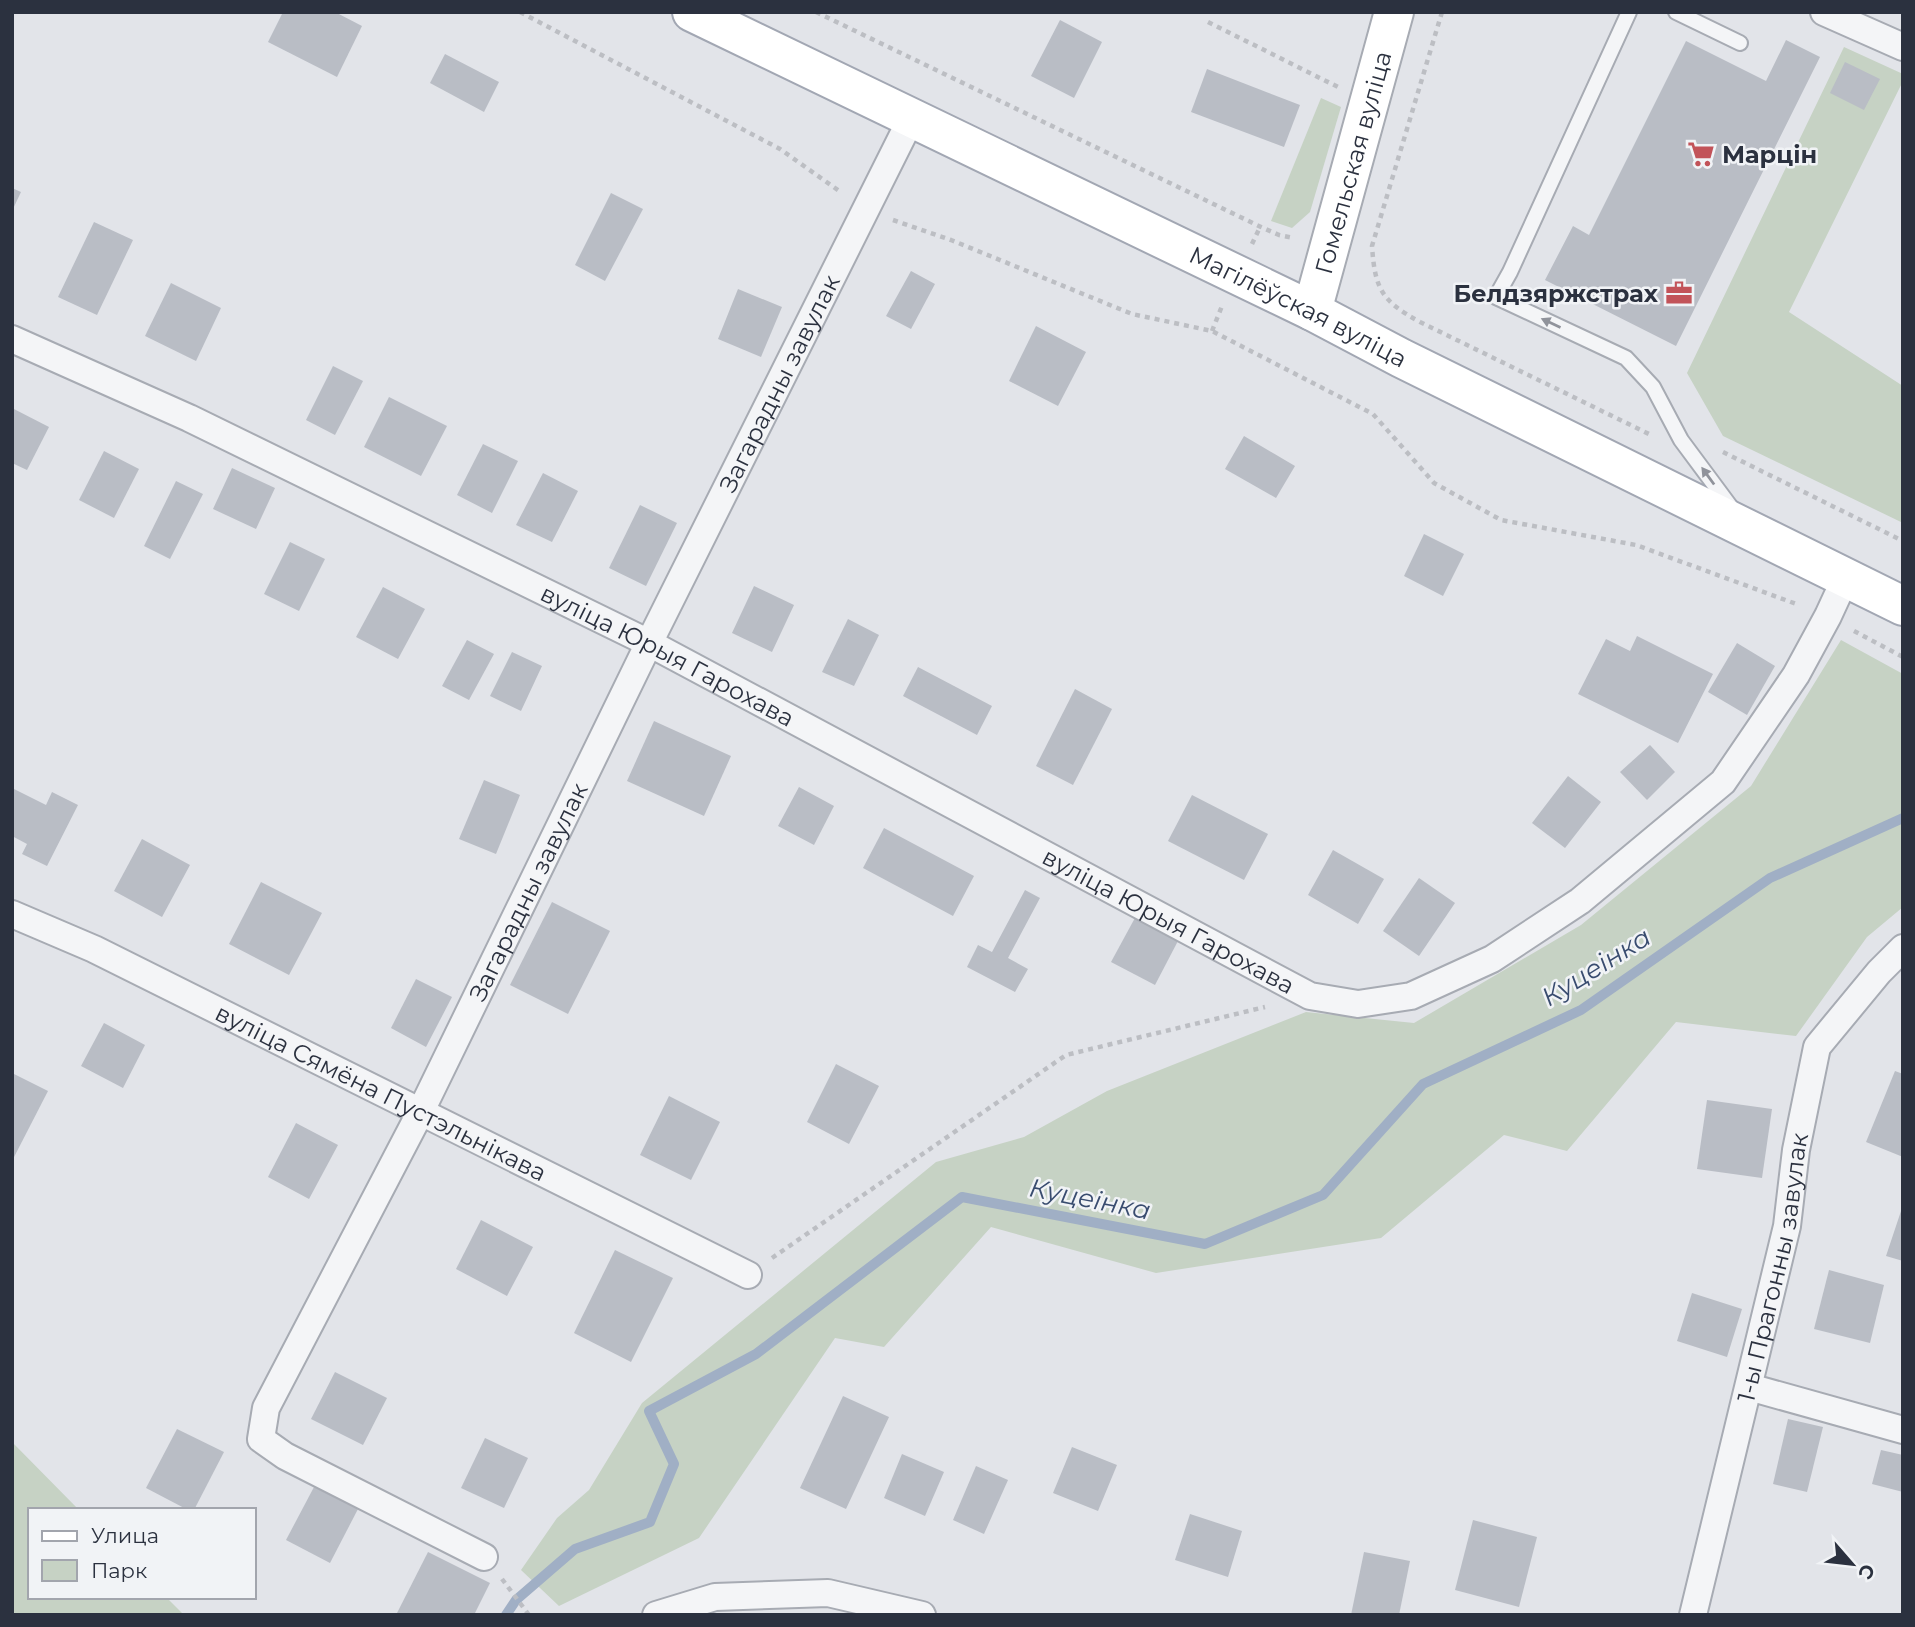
<svg xmlns="http://www.w3.org/2000/svg" width="1915" height="1627" viewBox="0 0 1915 1627" font-family="Montserrat,sans-serif">
  <rect width="100%" height="100%" fill="#e2e4e9"/>
  <g fill="#c6d2c4">
    <path d="M1844,47L1903,74V81L1789,312L1903,386V523L1723,436L1687,373Z"/>
    <path d="M1321,98L1341,107L1310,212L1292,228L1271,221Z"/>
    <path d="M1841,640L1903,674V907L1867,937L1796,1036L1676,1022L1567,1151L1504,1135L1381,1238L1156,1273L991,1227L884,1347L835,1338L699,1538L559,1606L521,1570L557,1518L589,1490L642,1403L936,1162L1024,1137L1107,1091L1306,1012L1414,1023L1581,925L1751,786Z"/>
    <path d="M12,1442L79,1510H30V1597H166L184,1615H12Z"/>
  </g>
  <g fill="none" stroke-linecap="round" stroke-linejoin="round">
    <path stroke="#a0afc5" stroke-width="10" d="M506,1615L516,1600L575,1549L650,1522L674,1464L649,1411L756,1354L962,1197L1205,1244L1323,1195L1423,1084L1581,1010L1770,878L1903,818"/>
  </g>
  <g fill="#b9bdc5">
    <path d="M283,12H335L362,26L337,77L268,42Z"/>
    <path d="M1060,20L1102,42L1074,98L1031,76Z"/>
    <path d="M1786,40L1820,57L1676,346L1545,280L1573,226L1589,235L1686,41L1766,81Z"/>
    <path d="M445,54L499,82L484,112L430,83Z"/>
    <path d="M1845,62L1880,79L1864,110L1830,93Z"/>
    <path d="M1207,69L1300,105L1284,147L1191,112Z"/>
    <path d="M12,188L21,192L12,211Z"/>
    <path d="M611,193L643,209L605,281L575,265Z"/>
    <path d="M94,222L133,240L97,315L58,297Z"/>
    <path d="M911,271L935,284L911,329L886,316Z"/>
    <path d="M171,283L221,308L196,361L145,336Z"/>
    <path d="M738,289L782,307L761,357L718,339Z"/>
    <path d="M1036,326L1086,352L1058,406L1009,381Z"/>
    <path d="M333,366L363,381L335,435L306,420Z"/>
    <path d="M389,397L447,426L421,476L364,447Z"/>
    <path d="M12,408L49,427L27,470L12,463Z"/>
    <path d="M1244,436L1295,466L1276,498L1225,469Z"/>
    <path d="M483,444L518,461L492,513L457,495Z"/>
    <path d="M104,451L139,469L114,518L79,500Z"/>
    <path d="M232,468L275,488L256,529L213,509Z"/>
    <path d="M543,473L578,491L552,542L516,525Z"/>
    <path d="M176,481L203,494L170,559L144,546Z"/>
    <path d="M640,505L677,523L646,586L609,568Z"/>
    <path d="M1424,534L1464,554L1443,596L1404,576Z"/>
    <path d="M290,542L325,559L299,611L264,594Z"/>
    <path d="M754,586L794,605L772,652L732,633Z"/>
    <path d="M383,587L425,609L398,659L356,637Z"/>
    <path d="M848,619L879,635L854,686L822,672Z"/>
    <path d="M1637,636L1713,674L1678,743L1578,694L1606,639L1630,651Z"/>
    <path d="M467,640L494,654L469,700L442,686Z"/>
    <path d="M1737,643L1775,666L1747,715L1708,692Z"/>
    <path d="M512,652L542,666L521,711L490,696Z"/>
    <path d="M918,667L992,706L977,735L903,696Z"/>
    <path d="M1075,689L1112,709L1073,785L1036,766Z"/>
    <path d="M654,721L731,756L704,816L627,781Z"/>
    <path d="M1650,745L1675,772L1647,800L1620,772Z"/>
    <path d="M1568,776L1601,802L1565,848L1532,823Z"/>
    <path d="M484,780L520,795L496,854L459,839Z"/>
    <path d="M799,787L834,806L814,845L778,826Z"/>
    <path d="M12,788L46,805L52,792L78,805L47,866L22,854L27,844L12,836Z"/>
    <path d="M1192,795L1268,834L1244,880L1168,841Z"/>
    <path d="M884,828L974,876L953,916L863,868Z"/>
    <path d="M142,839L190,865L162,917L114,891Z"/>
    <path d="M1333,850L1384,879L1358,924L1308,895Z"/>
    <path d="M1419,878L1455,903L1419,956L1383,931Z"/>
    <path d="M261,882L322,913L289,975L229,944Z"/>
    <path d="M1025,890L1040,898L1008,958L1028,969L1015,992L967,967L978,945L992,952Z"/>
    <path d="M552,902L610,931L568,1014L510,985Z"/>
    <path d="M1136,916L1179,939L1155,985L1111,962Z"/>
    <path d="M416,979L452,997L426,1047L391,1028Z"/>
    <path d="M104,1023L145,1045L123,1088L81,1066Z"/>
    <path d="M836,1064L879,1086L849,1144L807,1122Z"/>
    <path d="M1895,1071L1903,1074V1157L1866,1142Z"/>
    <path d="M12,1073L48,1091L12,1161Z"/>
    <path d="M669,1096L720,1122L691,1180L640,1155Z"/>
    <path d="M1707,1100L1772,1109L1762,1178L1697,1169Z"/>
    <path d="M296,1123L338,1145L309,1199L268,1177Z"/>
    <path d="M1902,1208H1903V1261L1886,1256Z"/>
    <path d="M481,1220L533,1247L507,1296L456,1269Z"/>
    <path d="M615,1250L673,1278L631,1362L574,1333Z"/>
    <path d="M1829,1270L1884,1285L1870,1343L1814,1329Z"/>
    <path d="M1692,1293L1742,1309L1727,1357L1677,1341Z"/>
    <path d="M335,1372L387,1398L363,1445L311,1419Z"/>
    <path d="M843,1396L889,1417L846,1509L800,1488Z"/>
    <path d="M1788,1419L1823,1427L1807,1492L1773,1484Z"/>
    <path d="M177,1429L224,1452L194,1510H188L146,1488Z"/>
    <path d="M485,1438L528,1458L504,1508L461,1488Z"/>
    <path d="M1072,1447L1117,1465L1098,1511L1053,1493Z"/>
    <path d="M1881,1450L1903,1455V1492L1872,1484Z"/>
    <path d="M902,1454L944,1472L925,1516L884,1498Z"/>
    <path d="M976,1466L1008,1480L984,1534L953,1520Z"/>
    <path d="M314,1487L358,1509L330,1563L286,1540Z"/>
    <path d="M1190,1514L1242,1531L1228,1577L1175,1560Z"/>
    <path d="M1473,1520L1537,1537L1519,1607L1455,1590Z"/>
    <path d="M428,1552L490,1583L474,1615H396Z"/>
    <path d="M1364,1552L1410,1561L1399,1615H1351Z"/>
  </g>
  <g fill="none" stroke-linecap="round" stroke-linejoin="round">
    <defs>
      <g id="service">
        <path d="M1629,12L1510,272L1496,297L1626,358L1653,387L1681,440L1733,510"/>
        <path d="M1676,12L1740,43"/>
      </g>
      <g id="minor">
        <path d="M1824,12L1903,47"/>
        <path id="s1" d="M12,339L189,418L649,643L1310,996L1358,1004L1411,996L1492,959L1580,901L1723,782L1796,675L1828,616L1846,577"/>
        <path id="s2" d="M12,914L94,949L748,1275"/>
        <path d="M1749,1387L1903,1430"/>
        <path id="s3" d="M484,1557L285,1456L261,1439L266,1408L420,1113L649,643L911,119"/>
        <path d="M656,1615L715,1597L828,1593L922,1615"/>
        <path id="s4" d="M1693,1615L1787,1226L1796,1150L1817,1047L1879,972L1903,948"/>
      </g>
      <g id="secondary">
        <path id="s5" d="M1312,311L1394,12"/>
      </g>
      <g id="primary">
        <path id="s6" d="M692,12L1312,311L1401,358L1903,606"/>
      </g>
    </defs>
    <use href="#service" stroke="#a7abb3" stroke-width="18"/>
    <use href="#minor" stroke="#a7abb3" stroke-width="30"/>
    <use href="#secondary" stroke="#a7abb3" stroke-width="42"/>
    <use href="#primary" stroke="#a2a7b3" stroke-width="42"/>
    <g stroke="#bcbec3" stroke-width="4.5" stroke-dasharray="5 5" stroke-linecap="butt">
      <path d="M520,12L780,149L842,193"/>
      <path d="M816,12L1261,227L1279,235L1294,238"/>
      <path d="M1442,12L1372,246C1375,290 1382,301 1420,322L1651,435"/>
      <path d="M1208,22L1338,87"/>
      <path d="M893,220L951,240L1132,314L1212,331L1373,414L1434,483L1501,520L1636,545L1799,605"/>
      <path d="M1252,244L1260,227"/>
      <path d="M1212,331L1222,306"/>
      <path d="M1723,452L1903,541"/>
      <path d="M1854,631L1903,657"/>
      <path d="M772,1258L1066,1055L1265,1007"/>
      <path d="M502,1579L529,1615"/>
    </g>
    <use href="#service" stroke="#f4f5f7" stroke-width="14"/>
    <use href="#minor" stroke="#f4f5f7" stroke-width="26"/>
    <use href="#secondary" stroke="#fff" stroke-width="38"/>
    <use href="#primary" stroke="#fff" stroke-width="38"/>
  </g>
  <defs><path id="oneway-solid" d="M-6-.8H1V-3.2L6.5 0L1 3.2V.8H-6Z" transform="scale(1.75)"/></defs>
  <g fill="#90939b">
    <use href="#oneway-solid" transform="translate(1551 323) rotate(-155)"/>
    <use href="#oneway-solid" transform="translate(1708 476) rotate(-126)"/>
  </g>
  <defs>
    <symbol id="supermarket-bare" viewBox="-9 -9 18 18"><path d="M-6-5.5h2.5l.6 2H6L4.5 2H-2.5L-4.4-4H-6ZM-1.5 3.2a1.3 1.3 0 1 0 .1 0ZM3 3.2a1.3 1.3 0 1 0 .1 0Z" fill="#c25359" stroke="#f1f3f6" stroke-width="2.5" paint-order="stroke"/></symbol>
    <symbol id="office-bare" viewBox="-9 -9 18 18"><path d="M-6-3h4V-5.5h4V-3h4V5H-6ZM-1-4.5V-3h2v-1.5ZM-6 0V1H6V0Z" fill="#c25359" stroke="#f1f3f6" stroke-width="2.5" paint-order="stroke"/></symbol>
  </defs>
  <g fill-rule="evenodd">
    <use href="#supermarket-bare" x="1682" y="135" width="38" height="38"/>
    <use href="#office-bare" x="1660" y="274" width="38" height="38"/>
  </g>
  <g text-anchor="middle" dominant-baseline="central" stroke-width="5" stroke-linejoin="round" paint-order="stroke">
    <g font-size="24" font-weight="bold" fill="#2b313f" stroke="#f1f3f6" text-anchor="start">
      <text x="1722" y="154">Марцін</text>
      <text x="1658" y="293" text-anchor="end">Белдзяржстрах</text>
    </g>
    <g font-size="24" fill="#2b313f" stroke="#f1f3f6">
      <text stroke="none"><textPath href="#s5" startOffset="154">Гомельская вуліца</textPath></text>
      <text stroke="none"><textPath href="#s6" startOffset="674">Магілёўская вуліца</textPath></text>
      <text stroke="none"><textPath href="#s3" startOffset="1430">Загарадны завулак</textPath></text>
      <text stroke="none"><textPath href="#s1" startOffset="728">вуліца Юрыя Гарохава</textPath></text>
      <text stroke="none"><textPath href="#s3" startOffset="863">Загарадны завулак</textPath></text>
      <text stroke="none"><textPath href="#s1" startOffset="1295">вуліца Юрыя Гарохава</textPath></text>
      <text stroke="none"><textPath href="#s2" startOffset="410">вуліца Сямёна Пустэльнікава</textPath></text>
      <text stroke="none"><textPath href="#s4" startOffset="357">1-ы Прагонны завулак</textPath></text>
    </g>
    <g font-size="26" font-style="italic" fill="#394c6f" stroke="#f1f3f6">
      <text transform="translate(1596 967) rotate(-32)">Куцеінка</text>
      <text transform="translate(1090 1199) rotate(11)">Куцеінка</text>
    </g>
  </g>
  <rect width="1915" height="1627" fill="none" stroke="#2b313f" stroke-width="28"/>
  <rect x="28" y="1508" width="228" height="91" fill="#f1f3f6" stroke="#a2a5ad" stroke-width="2"/>
  <rect x="42" y="1531" width="35" height="10" fill="#ffffff" stroke="#a2a5ad" stroke-width="2"/>
  <text x="91" y="1543" font-size="21" fill="#2b313f">Улица</text>
  <rect x="42" y="1560" width="35" height="21" fill="#c6d2c4" stroke="#a2a5ad" stroke-width="2"/>
  <text x="91" y="1578" font-size="21" fill="#2b313f">Парк</text>
  <g transform="translate(1852 1564) rotate(118)" stroke="#f1f3f6" stroke-width="5" paint-order="stroke">
  <path d="M0-5L12 26L0 18L-12 26Z" fill="#2b313f"/>
  <text y="-10" font-size="19" font-weight="bold" text-anchor="middle" fill="#2b313f">С</text>
  </g>
</svg>
